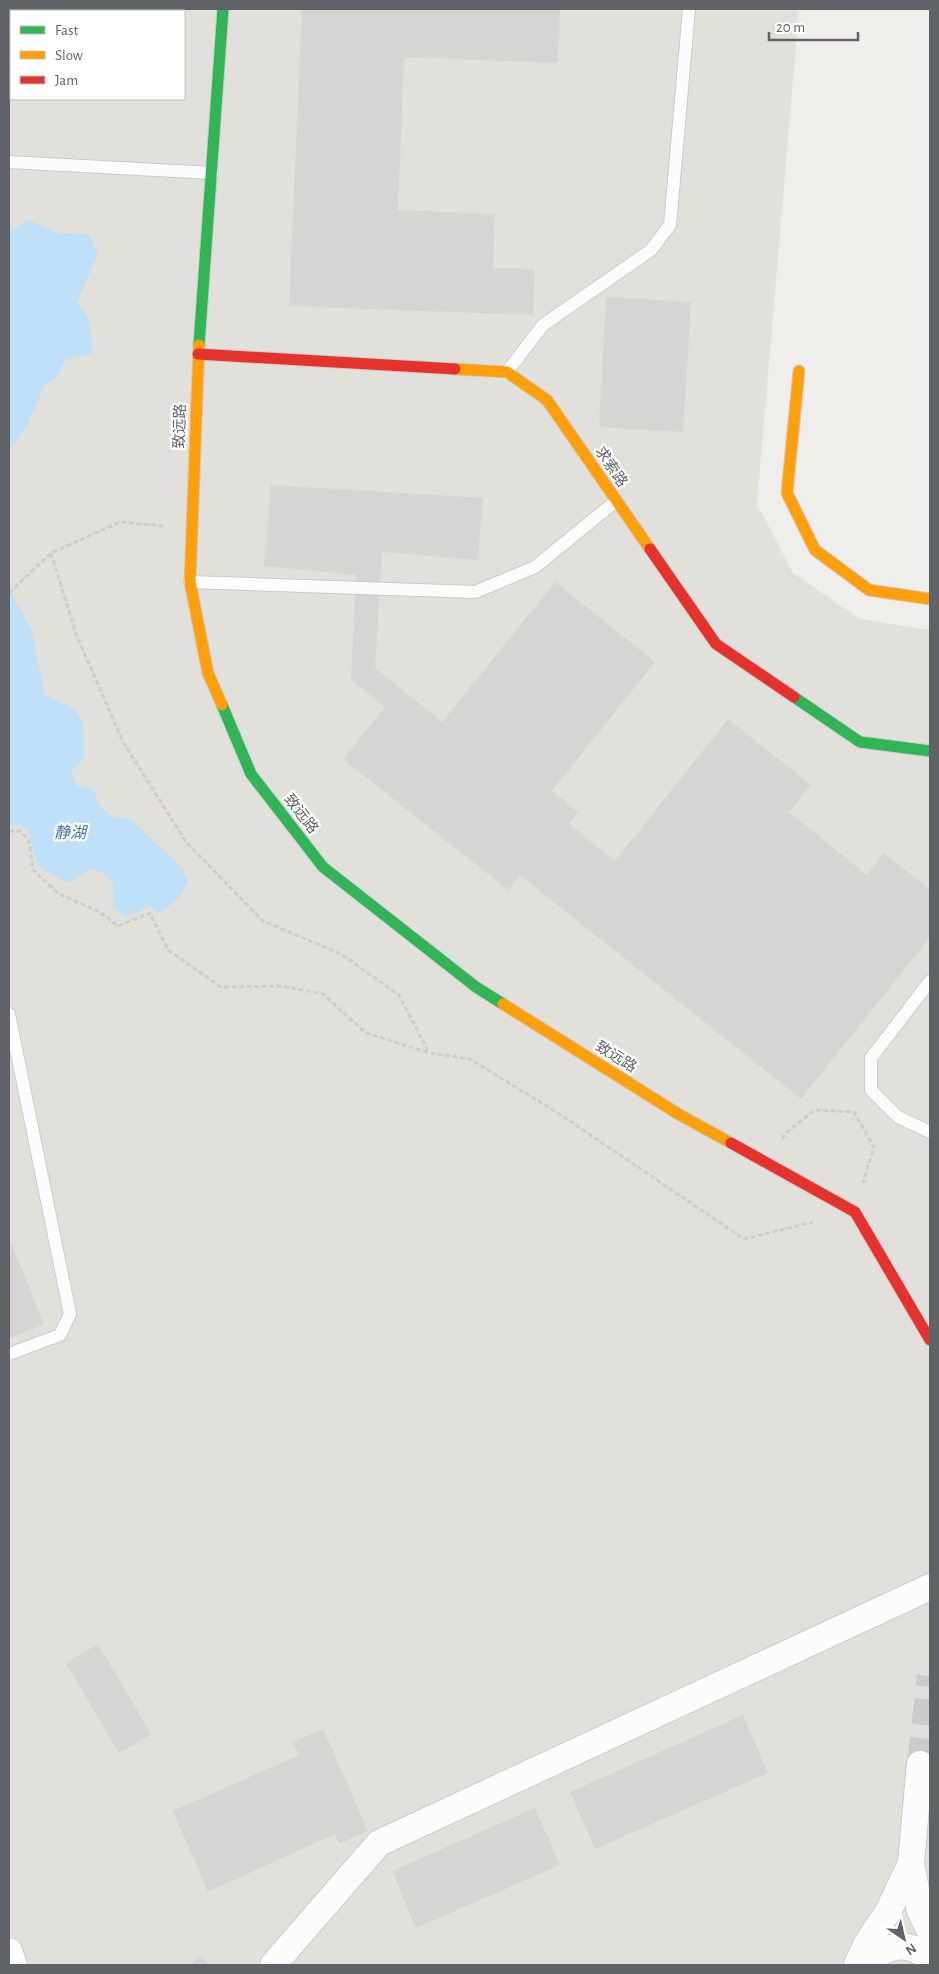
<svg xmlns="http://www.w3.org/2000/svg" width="939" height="1974" viewBox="0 0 939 1974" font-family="'Alegreya Sans','Noto Sans SC',sans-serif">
  <rect width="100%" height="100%" fill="#efeeea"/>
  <path fill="#e2e0da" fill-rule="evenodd" d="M9,9H799L757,504L793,573L860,619L930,630V1965H9ZM11,11H184V99H11Z"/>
  <g fill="#bfe0f9">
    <path d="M29,220L57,233L88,234L98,253L77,303L88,317L93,353L65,360L57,377L45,385L27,425L9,451V225L14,230Z"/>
    <path d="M9,589L32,631L45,695L76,710L83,724L84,758L71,772L77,786L93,789L100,807L113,817L132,820L182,868L188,882L176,901L157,914L152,906L125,917L113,906C117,886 112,872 90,869L69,883L52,875L38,865L27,827L9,824Z"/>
  </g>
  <g fill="#d6d5d3">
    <path d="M302,9H560L558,63L404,57L398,210L495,214L493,268L535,269L533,315L289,306Z"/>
    <path d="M606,297L691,302L683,432L599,427Z"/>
    <path d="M271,485L483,498L478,560L382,552L375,668L442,722L555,582L655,662L552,791L578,812L569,824L615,861L728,719L811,785L789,812L867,875L884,853L930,890V937L801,1099L520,875L508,890L343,759L385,707L351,680L356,575L264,566Z"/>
    <path d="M9,1238L44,1324L9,1339Z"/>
    <path d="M98,1644L151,1734L119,1753L66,1663Z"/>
    <path d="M743,1715L768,1773L595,1849L570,1792Z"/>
    <path d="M323,1729L368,1831L339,1844L335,1834L208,1892L173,1811L299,1755L293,1742Z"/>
    <path d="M535,1808L560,1865L416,1928L392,1871Z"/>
    <path d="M200,1955L210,1965H190Z"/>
  </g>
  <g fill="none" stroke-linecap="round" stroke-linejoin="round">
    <path stroke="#cbcbca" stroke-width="26" stroke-dasharray="26 13" stroke-linecap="butt" d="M920,1764L930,1676"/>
    <defs>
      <g id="lane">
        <path d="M9,162L212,173"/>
        <path d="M507,372L543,325L651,250L670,225L689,9"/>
        <path d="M190,582L475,592L535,567L616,501"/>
        <path d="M930,981L871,1058V1090L898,1117L930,1132"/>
        <path d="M9,1014L70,1314L60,1335L9,1354"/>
      </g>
      <g id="street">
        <path d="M911,1863L920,1764"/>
        <path d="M9,1951L14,1965"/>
        <path d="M273,1965L379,1843L930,1587"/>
        <path d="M857,1965L867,1943L889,1910L911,1863L920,1911L930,1931"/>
        <path d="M863,1965C885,1946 906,1938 930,1959"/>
      </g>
      <g id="fast">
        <path d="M199,345L223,9"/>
        <path d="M794,697L860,742L930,751"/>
        <path d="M222,705L251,774L323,867L476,987L503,1004"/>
      </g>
      <g id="slow">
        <path d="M199,345L190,582L208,673L222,705"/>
        <path d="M455,369L507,372L547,400L650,549"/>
        <path d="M799,371L787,493L815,550L869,590L930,599"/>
        <path d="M503,1004L680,1115L731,1143"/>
      </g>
      <g id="jam">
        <path d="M198,354L455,369"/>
        <path d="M650,549L716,644L794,697"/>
        <path d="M731,1143L855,1212L930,1340"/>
      </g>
    </defs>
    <use href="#lane" stroke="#cbcccc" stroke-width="14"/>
    <use href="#street" stroke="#cbcccc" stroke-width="28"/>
    <use href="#fast" stroke="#cacacb" stroke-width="13"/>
    <use href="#slow" stroke="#cacacb" stroke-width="13"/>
    <use href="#jam" stroke="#cacacb" stroke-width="13"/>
    <g stroke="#cacfcc" stroke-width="3" stroke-dasharray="5 2.5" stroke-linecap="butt">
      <path d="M51,553L76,634L123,742L186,842L263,921L341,954L399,995L429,1053"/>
      <path d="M9,593L51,553L120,522L163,526"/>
      <path d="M9,831H20L29,841L33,870L59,894L98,911L118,926L150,913L168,950L221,987L282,986L323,994L366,1033L430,1053L470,1059L561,1115L744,1239L813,1222"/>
      <path d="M782,1139L787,1132L815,1110L854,1112L874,1147L863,1183"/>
    </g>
    <use href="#lane" stroke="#fdfcfc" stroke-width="12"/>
    <use href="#street" stroke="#fdfcfc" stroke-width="26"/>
    <use href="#fast" stroke="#30b455" stroke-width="11"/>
    <use href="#slow" stroke="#ff9f0a" stroke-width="11"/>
    <use href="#jam" stroke="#e5322d" stroke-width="11"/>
  </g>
  <g text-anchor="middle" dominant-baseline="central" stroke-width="4.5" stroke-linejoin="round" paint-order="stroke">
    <g font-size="15" fill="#5f6368" stroke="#fff">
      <text transform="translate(180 426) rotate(-88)">致远路</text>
      <text transform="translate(611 467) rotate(56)">求索路</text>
      <text transform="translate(301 814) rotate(52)">致远路</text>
      <text transform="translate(616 1057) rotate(32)">致远路</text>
    </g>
    <g font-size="16" font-style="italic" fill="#4174aa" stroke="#fff">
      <text x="70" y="833">静湖</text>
    </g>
  </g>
  <rect width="939" height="1974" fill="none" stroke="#5f6368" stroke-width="20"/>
  <rect x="10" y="10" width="175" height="90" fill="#ffffff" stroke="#bfc1c3"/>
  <rect x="20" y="26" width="25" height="8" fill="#30b455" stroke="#bfc1c3"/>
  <text x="55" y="35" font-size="15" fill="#5f6368">Fast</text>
  <rect x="20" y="51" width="25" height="8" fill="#ff9f0a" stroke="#bfc1c3"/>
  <text x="55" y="60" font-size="15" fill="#5f6368">Slow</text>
  <rect x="20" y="76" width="25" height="8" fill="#e5322d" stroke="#bfc1c3"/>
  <text x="55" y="85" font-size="15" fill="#5f6368">Jam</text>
  <g transform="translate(904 1939) rotate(146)" stroke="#ffffff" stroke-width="4" paint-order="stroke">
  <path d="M0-4L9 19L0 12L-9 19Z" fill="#5f6368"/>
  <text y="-8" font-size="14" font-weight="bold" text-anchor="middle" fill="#5f6368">N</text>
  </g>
  <path d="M769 32v8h89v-8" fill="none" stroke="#5f6368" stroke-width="2.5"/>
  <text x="776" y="32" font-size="15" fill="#5f6368" stroke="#ffffff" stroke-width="4" paint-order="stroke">20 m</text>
</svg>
